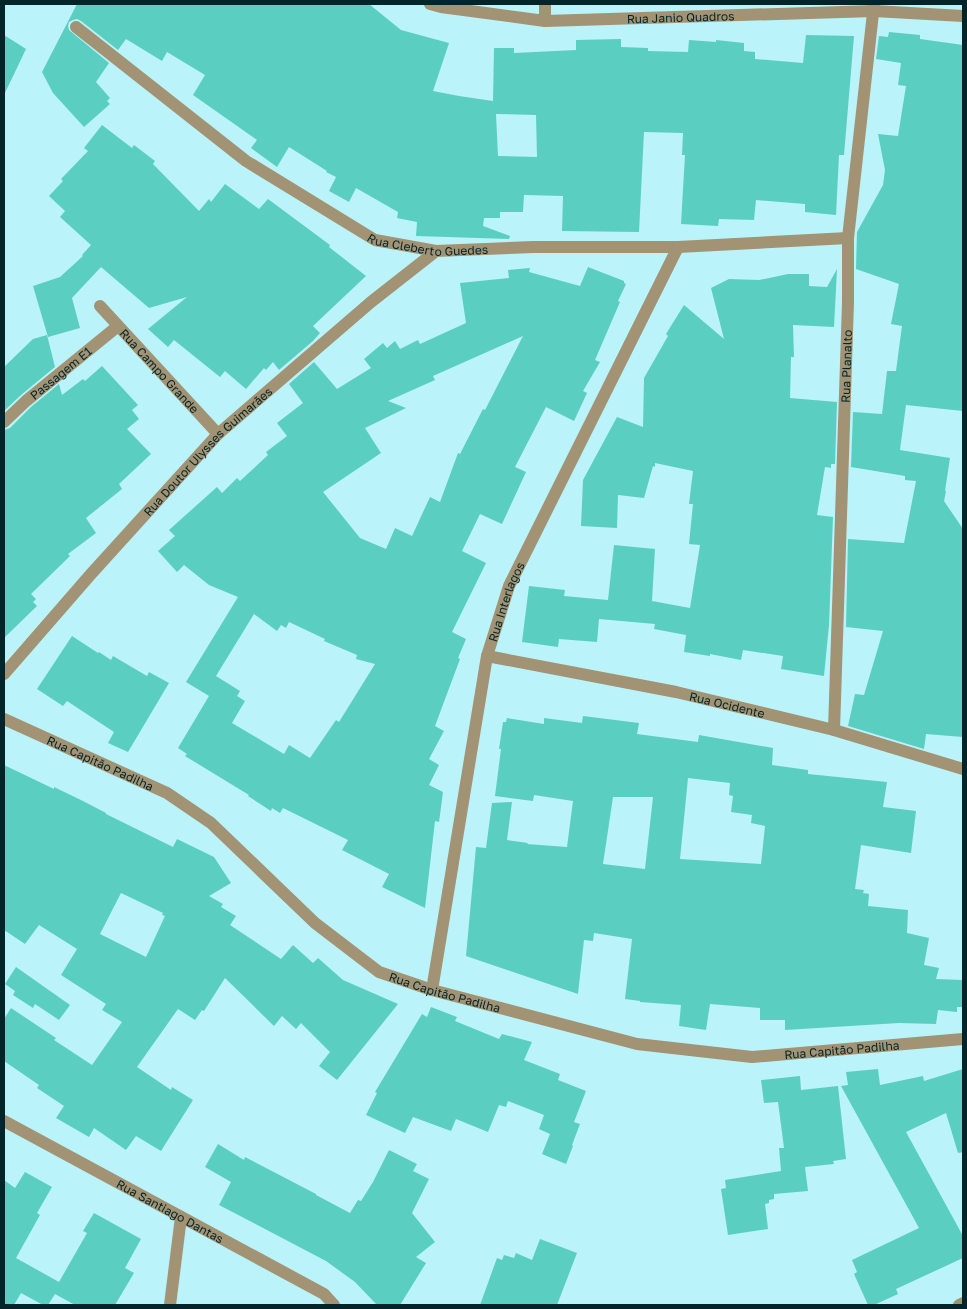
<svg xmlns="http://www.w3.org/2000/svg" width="967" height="1309" viewBox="0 0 967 1309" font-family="'Golos Text',sans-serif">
  <rect width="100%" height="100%" fill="#bbf3fa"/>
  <g fill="#5bcec2" fill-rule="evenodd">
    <path d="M77,4H369L401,30L449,43L433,91L459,96L493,101L494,48H514V53L576,50V40L621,39V47L648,48V51L688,52L689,40L716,42V40L744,43V51L755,52V59L803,63L806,35L854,36L844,155H839L836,215L805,212V204L756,200L754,220L719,219L718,226L681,224L685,155H682L683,133L644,132L639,232L562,231L563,196L524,195L523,212H500V218H484L483,226L510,236L509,239L416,236L417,222L397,218L398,212L356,188L349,202L329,191L336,177L326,172L327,171L289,147L277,167L251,148L257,140L193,95L205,75L167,52L162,61L126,39L118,50L81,21L77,19L73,20L69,22L68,26L69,30L109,63L96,82L110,98L107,101L110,104L84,127L53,93L42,72ZM496,114L536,115L537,157L498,156Z"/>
    <path d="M889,32L920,35V39L963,45V411L906,405L900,450L950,458L945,491H946L944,501L963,529V737L926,734L924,749L848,726L855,694L864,695L883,631L846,627L848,539L904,543L916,481L905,480V476L851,467L853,412L882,414L887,371H896L902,326L891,324L899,284L856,269L857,232L883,185L885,170L878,134L898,136L906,86L898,85L901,63L876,59L879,36L888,37Z"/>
    <path d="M4,35L26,49L4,95Z"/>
    <path d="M102,125L132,148L134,145L155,161L153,164L199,211L209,199L211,202L225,184L259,209L268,199L330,245L329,247L366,276L313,326L320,333L313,341L279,370L273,362L266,370L264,368L246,389L225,371L220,377L174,340L168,347L148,329L187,297L149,308L101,267L72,298L80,328L48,337L33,286L60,277L83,256L82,255L91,245L60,217L65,211L49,196L63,181L61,179L88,151L84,148Z"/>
    <path d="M588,267L624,281V283L626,284L618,301L620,302L595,360L600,362L583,391L587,393L574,421L546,407L515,467L526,472L502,524L480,514L462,551L486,563L452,632L466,639L458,658L460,659L435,726L444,731L429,759L439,765L429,785L443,792L439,822L435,821L425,908L382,887L389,874L342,850L348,840L283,808L280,813L272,808L271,811L248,796L249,795L185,756L187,754L178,748L209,696L186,682L238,597L209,585L184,565L177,572L158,551L175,536L169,530L217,487L222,493L237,478L240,481L268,455L266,452L287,436L277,423L303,403L289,384L314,362L337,389L371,368L364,359L383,343L387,348L395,341L400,349L418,340L420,344L466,323L460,283L509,278L508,270L530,268L529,272L580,286ZM523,336L485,410L483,409L460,454L458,453L440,502L430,497L412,536L395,528L386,549L360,538L323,492L381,453L365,428L406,408L388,401L435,380L433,376ZM254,614L277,631L281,625L286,628L289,622L325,639L324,641L357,655L356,659L375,664L339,722L336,720L310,758L289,745L284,754L232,723L245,701L237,696L240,691L216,676Z"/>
    <path d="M837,269L834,327L793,325L794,357H791L790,398L837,402L835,464H831V468L825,467L817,515L833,517L829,625L824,676L781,669L783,656L743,650L741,660L710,654V656L684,652L686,635L654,629L655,624L599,619L597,642L559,639L558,647L522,642L529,586L565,590L564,596L608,600L614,545L655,549L652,601L690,608L700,545L689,544L693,504H689L693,471L655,463V467L653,466L644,498L618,495L617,528L581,526L583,480L617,417L643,427L644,378L668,336L666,334L684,305L724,339L711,288L729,279L759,280L788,274H809V286L827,287Z"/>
    <path d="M47,335L55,367L21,395L4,411V367L33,339Z"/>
    <path d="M102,366L138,405L132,410L139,419L127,429L151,454L119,484L122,489L86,518L96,533L68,554L70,556L31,594L36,599L33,602L37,606L4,638V430L10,428L31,407L59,384L62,395L83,379L85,381Z"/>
    <path d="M72,636L98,653L99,652L111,660L113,656L147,676L149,672L169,683L128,752L108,743L114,732L67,701L63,706L37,689Z"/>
    <path d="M583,716L639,723L637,734L698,742L699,735L773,748L772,765L808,770V774L887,782L883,807L916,811L911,853L861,845L855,889L864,890L863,893L869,894L868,906L908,910L907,933L929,938L924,965L939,968L936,979L963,980V1007H957V1012L938,1010L936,1024L899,1023L785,1030V1020H760V1008L710,1004L706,1030L679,1026L681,1005L640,1002V1001L625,999L632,939L594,933L593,941L584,940L578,994L466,956L476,847L486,848L492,803L512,802L507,840L528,843L527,844L567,847L573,801L534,795L533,801L495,796L501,749H499L503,722H506L507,718L544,724V718L582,723ZM688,778L730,783L729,795L733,796L731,812L752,815L751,823L765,826L761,864L680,859ZM613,797H653L645,869L603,864Z"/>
    <path d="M4,765L54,789V787L83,801L106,813V814L173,847L177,839L214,857L231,883L209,896L223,904L221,907L236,916L230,925L281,959L293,945L313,963L318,958L343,980L398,1004L337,1080L319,1066L330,1052L301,1023L296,1029L282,1016L274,1026L225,978L204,1011L202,1010L195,1020L178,1009L137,1067L171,1090L172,1087L193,1100L161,1151L136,1136L126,1150L94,1128L89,1137L56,1118L64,1106L37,1088L39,1085L4,1061V1019L11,1008L56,1038L54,1040L92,1065L122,1022L102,1010L106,1004L61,975L77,949L39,925L25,944L4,930ZM121,893L163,913L162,915L165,916L146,957L100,934Z"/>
    <path d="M16,967L70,1005L59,1020L35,1004L33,1008L13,995L15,991L5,984Z"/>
    <path d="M431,1007L457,1017L455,1021L499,1039L502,1034L532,1042L524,1060L560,1074L558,1080L586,1091L574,1122L580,1124L572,1145L573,1146L566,1164L542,1154L550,1134L539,1129L544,1115L508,1101L506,1107L499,1105L488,1132L456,1119L451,1131L413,1117L405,1133L366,1115L377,1093L375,1092L422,1014L427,1017Z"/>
    <path d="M878,1069L880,1085L923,1076L924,1081L963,1069V1152L958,1153L946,1113L906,1132L963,1236V1258L896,1289L898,1294L874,1305H868L854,1274L857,1272L852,1260L919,1228L841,1086L848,1085L846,1072Z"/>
    <path d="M800,1076L801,1090L838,1086L846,1159L833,1161L834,1164L805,1167L808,1191L774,1194V1199L769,1200V1203L765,1204L768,1229L728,1235L721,1189L726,1188L725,1180L781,1171L779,1148H784L778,1102L764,1103L761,1080Z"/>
    <path d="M218,1144L244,1160L245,1157L316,1194V1195L350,1213L358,1200L361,1201L373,1182L389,1150L417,1164L413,1171L429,1179L412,1213L435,1242L416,1257L426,1263L400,1305H377L355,1282L326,1261L219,1205L231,1182L205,1167Z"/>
    <path d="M25,1172L52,1187L37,1213L40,1215L16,1258L59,1282L87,1233L83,1231L94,1213L141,1239L125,1268L134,1273L115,1305H75L55,1294L48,1305H43L21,1293L14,1305H4V1180L15,1188Z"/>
    <path d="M540,1239L577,1253L557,1305H480L497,1258L502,1260L504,1255L514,1258L516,1253L532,1260Z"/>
  </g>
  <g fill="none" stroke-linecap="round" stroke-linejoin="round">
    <path stroke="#a19373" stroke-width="12" id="s1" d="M4,422L26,401L118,326"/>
    <g stroke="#a19373" stroke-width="12">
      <path id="s2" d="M430,4L441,7L545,21L874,11L963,16"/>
      <path d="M545,21V4"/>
      <path id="s3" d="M76,27L246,161L375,240L436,251L533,247H678L848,238"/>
      <path id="s4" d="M100,306L218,434"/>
      <path id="s5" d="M487,656L676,692L834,730L963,769"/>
      <path id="s6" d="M4,674L91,574L218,434L371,302L436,251"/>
      <path id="s7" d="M4,719L167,793L211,823L315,923L379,972L432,990L637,1044L752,1057L963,1039"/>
      <path id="s8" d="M834,730L848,302V238L874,4"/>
      <path id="s9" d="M432,990L487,656L509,586L678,247"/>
      <path id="s10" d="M4,1121L324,1294L334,1305"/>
      <path d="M170,1305L181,1217"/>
      <path d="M959,1305L963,1303"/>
    </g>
  </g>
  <g text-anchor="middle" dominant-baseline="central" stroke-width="4" stroke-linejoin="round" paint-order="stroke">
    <g font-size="12" fill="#032428" stroke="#bbf3fa">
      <text stroke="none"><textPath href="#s2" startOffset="252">Rua Janio Quadros</textPath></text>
      <text stroke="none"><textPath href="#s3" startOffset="421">Rua Cleberto Guedes</textPath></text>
      <text stroke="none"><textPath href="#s8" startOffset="364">Rua Planalto</textPath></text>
      <text stroke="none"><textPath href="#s4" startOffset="88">Rua Campo Grande</textPath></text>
      <text stroke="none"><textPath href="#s1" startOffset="75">Passagem E1</textPath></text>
      <text stroke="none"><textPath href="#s6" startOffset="302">Rua Doutor Ulysses Guimarães</textPath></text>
      <text stroke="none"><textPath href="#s9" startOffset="396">Rua Interlagos</textPath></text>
      <text stroke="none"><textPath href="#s5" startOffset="245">Rua Ocidente</textPath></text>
      <text stroke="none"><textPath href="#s7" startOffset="106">Rua Capitão Padilha</textPath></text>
      <text stroke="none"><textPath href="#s7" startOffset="526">Rua Capitão Padilha</textPath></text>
      <text stroke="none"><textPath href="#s7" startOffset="931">Rua Capitão Padilha</textPath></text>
      <text stroke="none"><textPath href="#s10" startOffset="189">Rua Santiago Dantas</textPath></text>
    </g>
  </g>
  <rect width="967" height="1309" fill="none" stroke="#032428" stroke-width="10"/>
</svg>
